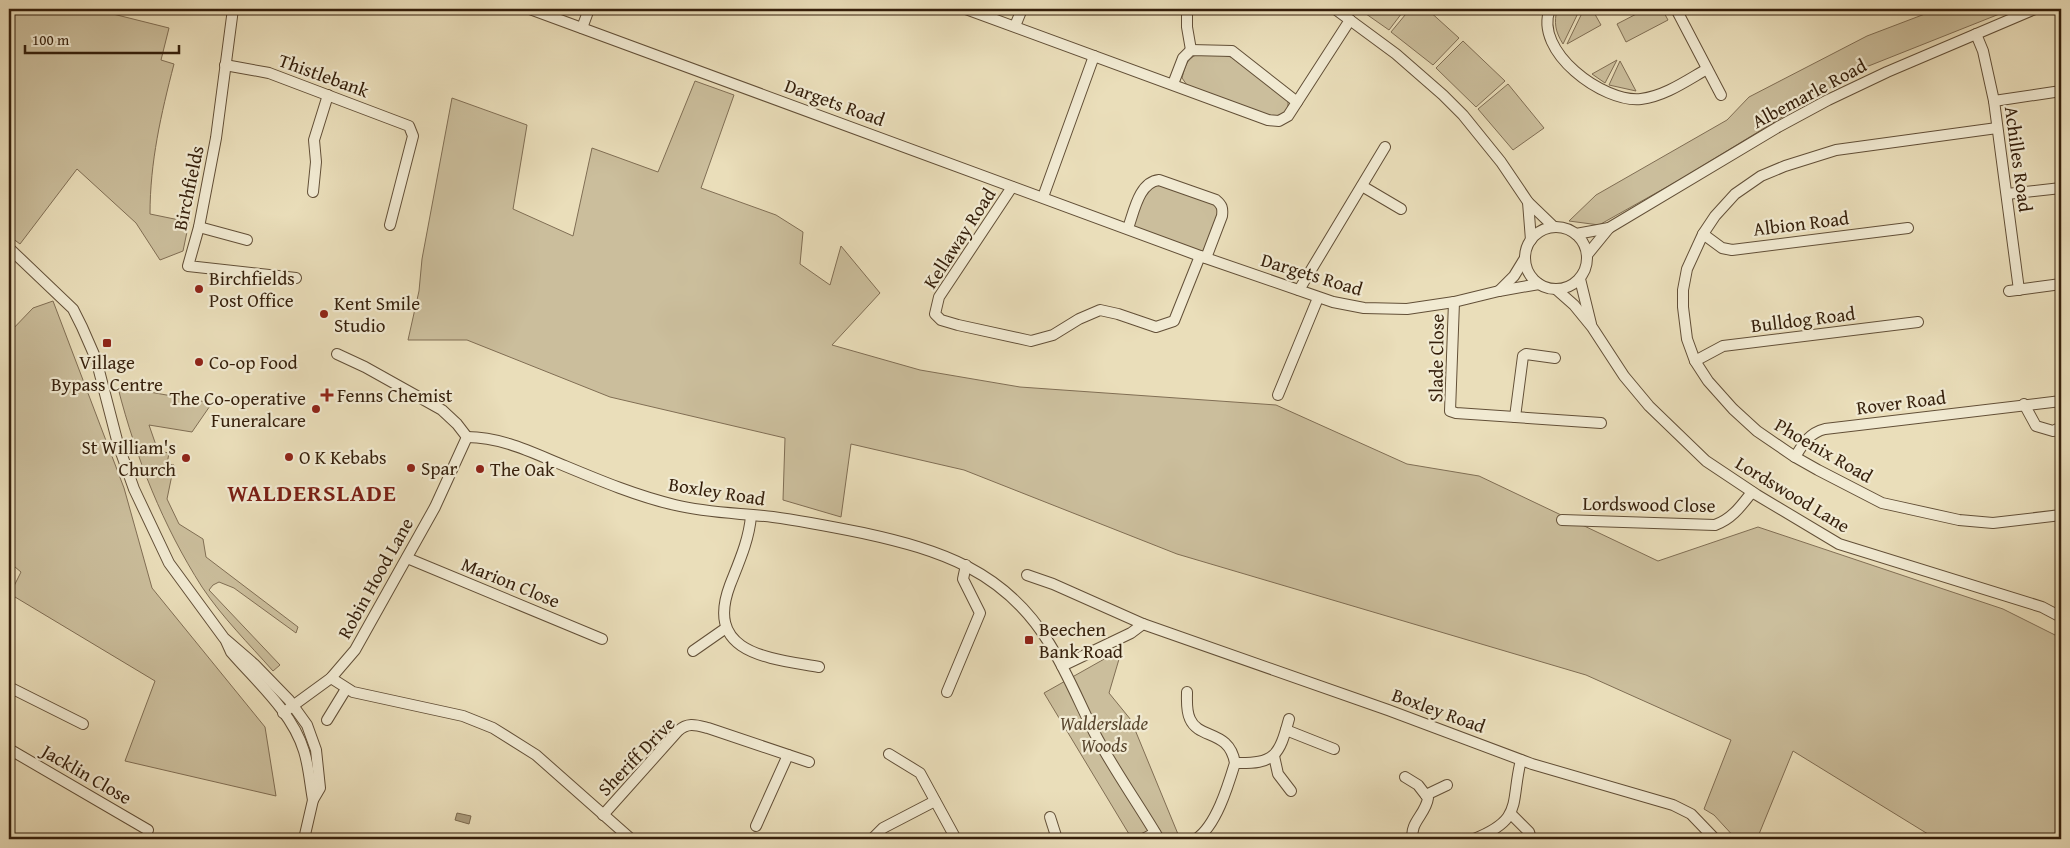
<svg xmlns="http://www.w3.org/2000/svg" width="2070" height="848" viewBox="0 0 2070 848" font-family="'Gentium Book Plus',serif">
  <rect width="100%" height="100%" fill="#eadeba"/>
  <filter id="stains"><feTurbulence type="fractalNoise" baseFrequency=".004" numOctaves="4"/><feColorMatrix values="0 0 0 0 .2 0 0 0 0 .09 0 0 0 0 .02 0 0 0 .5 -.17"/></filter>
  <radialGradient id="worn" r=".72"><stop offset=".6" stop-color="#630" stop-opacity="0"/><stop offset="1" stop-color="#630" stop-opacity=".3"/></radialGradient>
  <g fill="#cbbe9c" stroke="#806e54">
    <path d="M9,9H110L109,13L169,28L161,60L174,64C161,114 150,162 150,214L189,222L183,251L160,260L136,223L77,169L20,244L12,238L9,233Z"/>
    <path d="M1359,9H1405L1389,30Z"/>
    <path d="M1410,9H1427L1459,38L1433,65L1391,32Z"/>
    <path d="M1557,9H1580L1563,44C1555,31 1554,23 1557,9Z"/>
    <path d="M1584,9H1592L1601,25L1567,44Z"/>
    <path d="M1646,9H1662L1668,20L1626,42L1617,24Z"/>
    <path d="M1938,9H2012L1861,69L1681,179L1599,225L1569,221L1596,195L1727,120L1749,97L1867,36Z"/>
    <path d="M1463,41L1505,81L1476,107L1436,68Z"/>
    <path d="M1198,54L1223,55L1231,57L1288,100V111L1278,117L1271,116L1187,85L1182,78C1185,67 1186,59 1198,54Z"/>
    <path d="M1617,60L1605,83L1592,74Z"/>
    <path d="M1620,61L1636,91L1609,85Z"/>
    <path d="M695,81L734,95L701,188L776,215L803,232L800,264L830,285L841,246L880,293L832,345L920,370L1020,387L1276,405L1407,464L1479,476L1658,561L1758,527L2003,609L2061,638V839H1936L1793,751L1757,839H1736L1714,815L1704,809L1731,740L1586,675L1177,554L964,470L851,444L841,517L783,500L785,438L610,397L467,340H408L419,291L422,259L452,98L527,125L513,209L573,236L592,148L658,172Z"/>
    <path d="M1508,84L1544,128L1513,150L1478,109Z"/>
    <path d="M1152,181L1221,205L1206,258L1128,228Z"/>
    <path d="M53,301L124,488L152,588L265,727L276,796L125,761L155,681L10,594L21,572L9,562V333L33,308Z"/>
    <path d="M121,387L212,403L192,432L149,425L158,451L169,453L167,464L174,465L167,499L179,524L203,539L206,557L298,627L296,633L234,588L219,582L213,585L209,590L280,665L273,671C249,644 222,617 202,587C163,526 136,458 118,388Z"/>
    <path d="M1122,649L1109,693L1131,720L1180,839H1132L1044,693Z"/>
  </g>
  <path fill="#ac9d7e" stroke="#7c6b50" d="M457,813L471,816L469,824L455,820Z"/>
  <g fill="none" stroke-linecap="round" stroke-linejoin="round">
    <defs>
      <g id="minor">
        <path d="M233,9L216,138L199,227L188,266L296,278"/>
        <path d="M530,9L1200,256L1333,302L1364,308L1407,309L1454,302L1499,291L1539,284"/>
        <path d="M966,9L1268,120L1279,121L1288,116L1350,20"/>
        <path d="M1187,9V27L1191,50"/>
        <path d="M1335,9L1396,54L1443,95L1463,115L1501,162L1528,202L1554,227"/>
        <path d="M1550,9C1533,51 1603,103 1641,99C1665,96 1686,81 1707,69"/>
        <path d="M1676,9L1721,95"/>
        <path d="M1015,26L1022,9"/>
        <path d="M582,28L589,9"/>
        <path d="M1976,34L1983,51L1994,101L2019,290"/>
        <path d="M225,65L269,73L409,126L413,136L390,225"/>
        <path d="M1173,84L1183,58L1191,50L1232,51L1297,102"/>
        <path d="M1994,101L2061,91"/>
        <path d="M1997,128L1836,150L1785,166L1761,176L1735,194L1715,216L1703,234L1687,269L1683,290V307L1687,339L1695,361L1708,381L1733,409L1757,431L1795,457L1818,470L1882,503L1959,520L1993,523L2061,515"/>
        <path d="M1362,186L1401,209"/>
        <path d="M1012,187L939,297L935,314L941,320L958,325L1031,341L1053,335L1079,319L1100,310L1118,314L1156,327L1174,321L1200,256"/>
        <path d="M313,192L316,162L314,140L328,95"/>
        <path d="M2007,194L2061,188"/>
        <path d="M1043,197L1094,56"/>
        <path d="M1528,202L1531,240"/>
        <path d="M199,227L247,240"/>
        <circle cx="1556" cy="258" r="31"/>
        <path d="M1128,228C1134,212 1139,182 1159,180L1216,200C1222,205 1223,208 1222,216L1206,258"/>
        <path d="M1576,234L1609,228L1778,127L1828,100L1887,72L2035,9"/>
        <path d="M1703,234L1722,248L1732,250L1908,228"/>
        <path d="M9,248L73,309L82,327L96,359L118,444L134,489L169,563L224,638L254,664L289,700L307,725L316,750L320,788L313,800L304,839"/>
        <path d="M1587,255L1609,228"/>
        <path d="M1580,279L1591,324"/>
        <path d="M1299,290L1385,147"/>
        <path d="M1557,290L1574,305L1592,327L1624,376L1649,406L1706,461L1757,495L1839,544L2042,607L2061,617"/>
        <path d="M1499,291L1514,276L1525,258"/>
        <path d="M2009,291L2061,284"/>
        <path d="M1454,302L1450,411L1456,413L1601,423"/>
        <path d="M337,354L365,367L442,410L457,424L467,437"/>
        <path d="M1695,361L1723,346L1918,322"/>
        <path d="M1278,395L1318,298"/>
        <path d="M2024,404L2036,426L2053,431L2061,427"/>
        <path d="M1515,417L1523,356L1526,354L1555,358"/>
        <path d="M467,437C502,437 533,453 565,466C601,481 637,496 675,505C707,513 740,513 773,517C803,521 833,527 863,533C941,550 1005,571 1049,643C1067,672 1079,702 1094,732C1113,769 1138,803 1159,839"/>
        <path d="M1795,457C1803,444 1809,433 1825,429L2061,401"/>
        <path d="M751,516C749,540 739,562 730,585C704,654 769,658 819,667"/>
        <path d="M1562,520L1715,525C1732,519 1741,506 1752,492"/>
        <path d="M407,558L602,639"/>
        <path d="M1027,575L1053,584L1143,624"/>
        <path d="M226,641L231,652C257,682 292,712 304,751C309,767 310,784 313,800"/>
        <path d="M693,651L726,628"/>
        <path d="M1062,666L1131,633L1143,624L1388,710L1532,764L1673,805L1691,814L1715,839"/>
        <path d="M331,678L353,692L463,716L493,728L536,755L631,839"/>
        <path d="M9,687L83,724"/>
        <path d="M947,692L980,613L963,579L966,565"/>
        <path d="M1187,692C1187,701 1186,711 1190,719C1199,740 1229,729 1235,763C1228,786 1216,826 1196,839"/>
        <path d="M283,713L331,678L355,650L435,507L467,437"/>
        <path d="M327,720L346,689"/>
        <path d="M1286,730L1334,749"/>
        <path d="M9,749L148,830"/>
        <path d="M889,754L920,773L956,839"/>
        <path d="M1274,756L1278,774L1291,791"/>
        <path d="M1235,763C1275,764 1279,756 1289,719"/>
        <path d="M1405,777L1418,785L1428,798C1426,814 1409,823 1413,839"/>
        <path d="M1426,795L1447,785"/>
        <path d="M1511,814L1529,832L1531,839"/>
        <path d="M603,815L678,731C688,722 696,725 708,728L809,762"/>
        <path d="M1050,817L1057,839"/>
        <path d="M756,826L788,755"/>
        <path d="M872,839L883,828L935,801"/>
        <path d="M1143,839L1155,833"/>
        <path d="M1474,839C1524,819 1510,804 1521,760"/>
      </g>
    </defs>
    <use href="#minor" stroke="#624f37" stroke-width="12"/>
    <use href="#minor" stroke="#f1ead2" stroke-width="10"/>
  </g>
  <g fill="#8f2418" stroke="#f1ead2" stroke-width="2">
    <circle cx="199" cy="289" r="5"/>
    <circle cx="324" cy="314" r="5"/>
    <rect x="102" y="338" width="10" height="10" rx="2.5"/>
    <circle cx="199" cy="362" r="5"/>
    <path d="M324.5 387.5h5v5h5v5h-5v5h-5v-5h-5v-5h5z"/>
    <circle cx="316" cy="409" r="5"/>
    <circle cx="289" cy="457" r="5"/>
    <circle cx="186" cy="458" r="5"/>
    <circle cx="411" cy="468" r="5"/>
    <circle cx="480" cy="469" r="5"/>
    <rect x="1024" y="635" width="10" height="10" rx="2.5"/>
  </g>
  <g text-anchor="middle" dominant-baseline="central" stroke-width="4.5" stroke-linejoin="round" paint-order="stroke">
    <g font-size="19" fill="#351f0b" stroke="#f1ead2">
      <text transform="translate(324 75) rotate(20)">Thistlebank</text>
      <text transform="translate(1809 93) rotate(-28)">Albemarle Road</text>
      <text transform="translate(835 102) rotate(20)">Dargets Road</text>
      <text transform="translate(2019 159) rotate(82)">Achilles Road</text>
      <text transform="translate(188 188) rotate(-78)">Birchfields</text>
      <text transform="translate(1801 223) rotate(-7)">Albion Road</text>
      <text transform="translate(959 238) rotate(-57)">Kellaway Road</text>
      <text transform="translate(1312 274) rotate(17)">Dargets Road</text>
      <text transform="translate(1803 319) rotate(-7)">Bulldog Road</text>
      <text transform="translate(1436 358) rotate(-89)">Slade Close</text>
      <text transform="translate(1901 402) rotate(-7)">Rover Road</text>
      <text transform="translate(1824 450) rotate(30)">Phoenix Road</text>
      <text transform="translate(717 491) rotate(9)">Boxley Road</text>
      <text transform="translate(1793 494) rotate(31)">Lordswood Lane</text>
      <text transform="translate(1649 504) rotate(1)">Lordswood Close</text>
      <text transform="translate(375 578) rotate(-61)">Robin Hood Lane</text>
      <text transform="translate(511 582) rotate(22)">Marion Close</text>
      <text transform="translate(1439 710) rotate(20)">Boxley Road</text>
      <text transform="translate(636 756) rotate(-46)">Sheriff Drive</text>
      <text transform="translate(87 774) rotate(30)">Jacklin Close</text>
    </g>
    <g font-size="19" fill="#351f0b" stroke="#f1ead2" text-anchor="start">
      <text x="209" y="278">Birchfields<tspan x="209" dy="22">Post Office</tspan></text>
      <text x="334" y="303">Kent Smile<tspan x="334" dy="22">Studio</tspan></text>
      <text x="107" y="362" text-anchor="middle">Village<tspan x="107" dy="22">Bypass Centre</tspan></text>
      <text x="209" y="362">Co-op Food</text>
      <text x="337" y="395">Fenns Chemist</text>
      <text x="306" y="398" text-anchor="end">The Co-operative<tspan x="306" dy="22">Funeralcare</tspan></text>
      <text x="176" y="447" text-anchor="end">St William's<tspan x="176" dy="22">Church</tspan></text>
      <text x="299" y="457">O K Kebabs</text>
      <text x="421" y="468">Spar</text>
      <text x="490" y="469">The Oak</text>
      <text x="1039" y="629">Beechen<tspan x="1039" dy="22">Bank Road</tspan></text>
    </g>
    <g font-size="19" font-style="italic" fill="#5a472f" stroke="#f1ead2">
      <text x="1104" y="723">Walderslade<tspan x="1104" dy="22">Woods</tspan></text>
    </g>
    <g font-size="24" font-weight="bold" letter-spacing="1" fill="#7a1f14" stroke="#f1ead2">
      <text x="312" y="492">WALDERSLADE</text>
    </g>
  </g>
  <rect width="2070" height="848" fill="none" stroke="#eadeba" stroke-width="30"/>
  <rect x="10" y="10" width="2050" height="828" fill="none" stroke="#351f0b" stroke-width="2.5"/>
  <rect x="15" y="15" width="2040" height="818" fill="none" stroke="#351f0b"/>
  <path d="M25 45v8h154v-8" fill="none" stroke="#351f0b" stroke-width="2.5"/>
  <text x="32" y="45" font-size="15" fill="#351f0b" stroke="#f1ead2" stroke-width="4" paint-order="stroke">100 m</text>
  <rect width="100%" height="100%" filter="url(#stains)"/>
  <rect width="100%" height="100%" fill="url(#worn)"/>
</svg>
